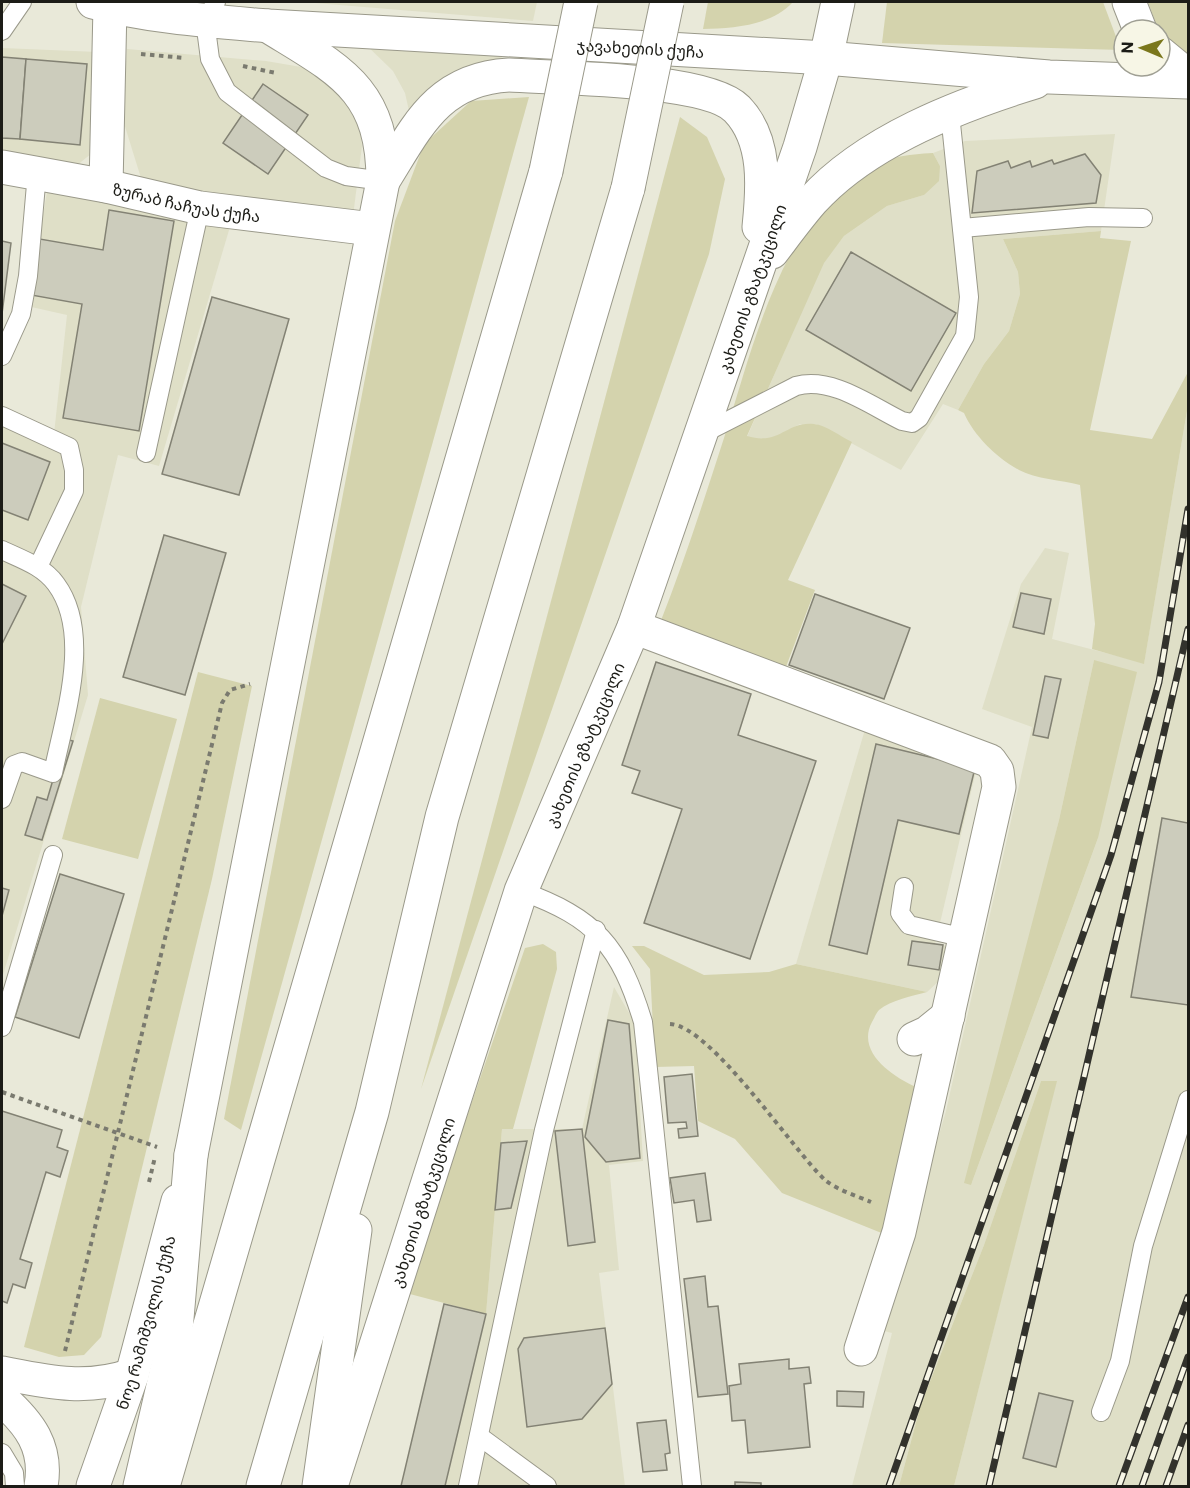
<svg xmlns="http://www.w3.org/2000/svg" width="1190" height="1488" viewBox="0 0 1190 1488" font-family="Commissioner,'Noto Sans Georgian',sans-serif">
  <rect width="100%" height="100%" fill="#e9e9d9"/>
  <g fill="#dfdfc7" fill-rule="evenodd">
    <path d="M303,2H537L533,21Z"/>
    <path d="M360,39L521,51L470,68L412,124L405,93L393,71Z"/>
    <path d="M2,48L98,52L97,149L76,166L2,153Z"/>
    <path d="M127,49L266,61L307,68L341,92L359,121L362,146L353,216L219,201L141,178L122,117Z"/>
    <path d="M1115,134L1101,231L1003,239L1018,272L1020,294L1009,331L984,364L958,410L943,404L901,470L816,424H800L768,441L747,437L823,263L844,236L887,206L924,195L940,166L933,153L965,141Z"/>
    <path d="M47,192L232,220L159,466L118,455L81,607L88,695L2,978V418L54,434L67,315L27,306Z"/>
    <path d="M1188,405V1483L1187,1486H954L1056,1082L1041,1081L984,1245L921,1404L899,1486H852L892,1333L876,1329L912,1227L946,1111L1032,727L982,709L1021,584L1045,548L1069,553L1052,639L1144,663ZM1094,660L1098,838L971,1185L1059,820Z"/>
    <path d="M866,726L976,771L935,944L947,946L942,978L927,992L796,964Z"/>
    <path d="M614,987L635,1023L643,1161L609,1165L619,1270L599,1273L625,1486H401L444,1304L486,1313L502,1129H582Z"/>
  </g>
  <g fill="#d4d3ad">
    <path d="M708,2H793C771,26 733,28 703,29Z"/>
    <path d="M887,2H1103L1121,50L882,43Z"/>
    <path d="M1148,2H1188V59L1158,29Z"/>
    <path d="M529,97L241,1130L224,1119L395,221L424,144L471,101Z"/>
    <path d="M680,117L707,137L725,179L709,254L421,1089Z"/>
    <path d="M933,153L940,166L939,181L924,195L887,206L844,236L824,263L747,436C780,446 786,421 814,424C826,425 841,437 852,442L788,580L815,590L784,672L660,623C684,562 704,500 724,438C752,350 779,228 860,172C881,158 909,154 933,153Z"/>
    <path d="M1101,231L1100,238L1131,241L1090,430L1152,439L1188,372V405L1144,664L1092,649L1095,624L1080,485C1061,480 1036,479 1019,470C997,458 974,436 964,413L958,410L984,364L1009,331L1020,294L1018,272L1003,239Z"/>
    <path d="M1094,660L1137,672L1098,838L971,1185L964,1183L1059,820Z"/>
    <path d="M198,672L252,686L212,879L101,1337L84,1355L59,1357L24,1347Z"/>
    <path d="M100,698L177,719L138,859L62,839Z"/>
    <path d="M543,944L556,952L557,969L513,1129H502L486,1314L406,1293L525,948Z"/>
    <path d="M632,946H644L704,975L769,972L796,964L927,992C913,996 891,1000 879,1010C876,1013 874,1019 872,1022C856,1052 892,1076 916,1087L884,1234L782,1193L735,1139L698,1121L694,1066L655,1067L650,969Z"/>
    <path d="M1041,1081H1057L954,1486H899L921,1404L984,1245Z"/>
  </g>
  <g fill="#ccccbc" stroke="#838274" stroke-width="1.5">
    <path d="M2,57L26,59L20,139L2,138Z"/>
    <path d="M26,59L87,64L80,145L20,139Z"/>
    <path d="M263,84L308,115L268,174L223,143Z"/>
    <path d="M1085,154L1101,175L1096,203L972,213L977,171L1008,161L1011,168L1030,161L1032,167L1052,160L1054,164Z"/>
    <path d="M109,210L174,221L139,431L63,418L82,304L31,295L40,239L103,250Z"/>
    <path d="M2,241L11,243L2,314Z"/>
    <path d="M851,252L956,313L911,391L806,330Z"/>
    <path d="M212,297L289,319L239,495L162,474Z"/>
    <path d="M2,443L50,462L28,520L2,510Z"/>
    <path d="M164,535L226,553L185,695L123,677Z"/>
    <path d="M2,584L26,596L2,644Z"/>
    <path d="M1021,593L1051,599L1044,634L1013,627Z"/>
    <path d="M815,594L910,628L884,699L789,665Z"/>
    <path d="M656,662L751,694L738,735L816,761L750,959L644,923L682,809L632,793L640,771L622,765Z"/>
    <path d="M1045,676L1061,679L1048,738L1033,735Z"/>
    <path d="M65,739L73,741L42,840L25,835L37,797L47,800Z"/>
    <path d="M876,744L975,768L959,834L898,820L867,954L829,945Z"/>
    <path d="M1162,818L1188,823V1005L1131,997Z"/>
    <path d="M60,874L124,894L79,1038L15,1017Z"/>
    <path d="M2,888L9,890L2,916Z"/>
    <path d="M912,941L943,945L939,970L908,965Z"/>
    <path d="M608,1020L629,1024L640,1158L606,1162L585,1137Z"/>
    <path d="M692,1074L698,1136L679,1138L678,1129L687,1128L686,1122L668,1123L664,1077Z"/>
    <path d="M2,1111L62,1130L57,1147L68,1151L60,1177L46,1172L20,1259L32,1263L25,1288L13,1284L7,1303L2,1301Z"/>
    <path d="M582,1129L595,1242L568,1246L555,1131Z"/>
    <path d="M527,1141L511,1208L495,1210L501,1143Z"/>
    <path d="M705,1173L711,1220L697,1222L694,1200L674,1203L670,1178Z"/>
    <path d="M705,1276L708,1307L718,1306L728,1394L698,1397L684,1279Z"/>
    <path d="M444,1304L486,1314L445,1486H401Z"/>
    <path d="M605,1328L612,1384L582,1419L527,1427L518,1349L524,1338Z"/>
    <path d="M789,1359V1369L809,1367L811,1383L804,1384L810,1447L748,1453L745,1420L732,1421L729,1386L741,1384L739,1364Z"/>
    <path d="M837,1391L864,1392L863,1407L837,1406Z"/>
    <path d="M1039,1393L1073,1401L1056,1467L1023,1458Z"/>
    <path d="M666,1420L670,1453L665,1454L667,1470L643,1472L637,1423Z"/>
    <path d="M735,1482L761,1483V1486H735Z"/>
  </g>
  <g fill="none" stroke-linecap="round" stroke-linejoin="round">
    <defs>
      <g id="service">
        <path d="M216,2L205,21L210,59L227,92L326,168L346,176L383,181"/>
        <path d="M2,31L22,2"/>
        <path d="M962,228L1089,217L1143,218"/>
        <path d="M2,356L21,314L28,276L37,173"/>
        <path d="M2,416L69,447L74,470V491L38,567"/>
        <path d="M700,435L796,386C832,376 871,406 902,421L912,423L919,418L965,336L969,297L950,114"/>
        <path d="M146,453L200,208"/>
        <path d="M2,550C21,559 43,566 56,584C93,634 64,718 53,773L22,762L14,765L2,799"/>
        <path d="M904,887L900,913L909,925L965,938"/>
        <path d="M521,891C596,918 620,946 643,1022L692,1486"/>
        <path d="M2,1027L53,855"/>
        <path d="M1101,1412L1120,1361L1143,1246L1188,1100"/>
        <path d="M479,1436L547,1486"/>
        <path d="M2,1453L14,1473L15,1486"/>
        <path d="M468,1486L544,1130L596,930"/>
      </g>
      <g id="minor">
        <path id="s1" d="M2,167L106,186L200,208L372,229"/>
        <path d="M106,186L110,6"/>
        <path d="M634,627L990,761L997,771L999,787L899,1232L861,1349"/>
        <path d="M914,1039L927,1033L948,1016"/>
      </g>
      <g id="tertiary">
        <path d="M2,1373C48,1382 85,1391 132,1375"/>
        <path d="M2,1399C29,1423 48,1447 41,1486"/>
        <path id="s2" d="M93,1486L132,1375L178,1201"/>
      </g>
      <g id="primary">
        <path id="s3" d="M93,2C150,17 210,21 268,26L826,58L1049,77L1188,82"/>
        <path d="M1129,2L1140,30"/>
        <path d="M1160,53L1188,76"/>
        <path d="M383,181C417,127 437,79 509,75C556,78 707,78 737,109C767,140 763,188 759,227"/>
        <path d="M772,252C785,235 798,217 812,201C866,141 959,105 1035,82"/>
        <path d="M191,1155L383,181C383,88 339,70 268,26"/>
        <path id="s4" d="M331,1486L521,891L634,627L800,147L826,58L838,2"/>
      </g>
      <g id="trunk">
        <path d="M140,1486L176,1330L191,1155"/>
        <path d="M163,1486L546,171"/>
        <path d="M263,1486L372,1112L442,817L628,188"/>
        <path d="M319,1486L355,1230"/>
      </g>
    </defs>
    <use href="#service" stroke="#9a998a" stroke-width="20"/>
    <use href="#minor" stroke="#9a998a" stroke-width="35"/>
    <use href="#tertiary" stroke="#9a998a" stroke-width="35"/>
    <use href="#primary" stroke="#9a998a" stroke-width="35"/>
    <use href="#trunk" stroke="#9a998a" stroke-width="35"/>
    <g stroke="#7a7a6f" stroke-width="4" stroke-dasharray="4.5 4.5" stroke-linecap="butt">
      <path d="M141,54L185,58"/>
      <path d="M243,66L276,73"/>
      <path d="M670,1024C711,1026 792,1149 825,1180C837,1190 857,1196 871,1202"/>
      <path d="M2,1092L157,1147"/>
      <path d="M149,1182L155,1157"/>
      <path d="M65,1351L222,703L230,690L250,684"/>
    </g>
    <use href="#service" stroke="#fff" stroke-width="18"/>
    <use href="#minor" stroke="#fff" stroke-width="33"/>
    <use href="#tertiary" stroke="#fff" stroke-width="33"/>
    <use href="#primary" stroke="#fff" stroke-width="33"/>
    <use href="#trunk" stroke="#fff" stroke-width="33"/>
    <defs>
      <g id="rail">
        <path d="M889,1486L1111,855L1159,682L1188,509"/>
        <path d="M989,1486L1188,629"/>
        <path d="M1119,1486L1188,1297"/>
        <path d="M1142,1486L1188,1357"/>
        <path d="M1166,1486L1188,1425"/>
      </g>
    </defs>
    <use href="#rail" stroke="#32322c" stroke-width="7"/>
    <use href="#rail" stroke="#f7f6e6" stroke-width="4.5" stroke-dasharray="14" stroke-linecap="butt"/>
    <defs>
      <g id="trunk-bridge">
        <path d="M546,171L581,2"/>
        <path d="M628,188L667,2"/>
      </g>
    </defs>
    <use href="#trunk-bridge" stroke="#9a998a" stroke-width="35" stroke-linecap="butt"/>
    <use href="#trunk-bridge" stroke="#fff" stroke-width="33"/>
  </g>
  <g text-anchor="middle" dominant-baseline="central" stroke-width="6" stroke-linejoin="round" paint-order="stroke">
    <g font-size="16" fill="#1c1c17" stroke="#f7f6e6">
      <text stroke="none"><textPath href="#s3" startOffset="550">ჯავახეთის ქუჩა</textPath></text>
      <text stroke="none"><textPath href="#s1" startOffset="188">ზურაბ ჩაჩუას ქუჩა</textPath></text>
      <text stroke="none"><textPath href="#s4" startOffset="1270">კახეთის გზატკეცილი</textPath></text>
      <text stroke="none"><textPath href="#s4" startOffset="784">კახეთის გზატკეცილი</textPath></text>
      <text stroke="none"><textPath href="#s4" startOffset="298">კახეთის გზატკეცილი</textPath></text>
      <text stroke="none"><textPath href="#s2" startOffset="172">ნოე რამიშვილის ქუჩა</textPath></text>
    </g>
  </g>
  <rect width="1190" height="1488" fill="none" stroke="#1c1c17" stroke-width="6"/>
  <g transform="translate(1142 48) rotate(272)"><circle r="28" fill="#f7f6e6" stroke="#9f9f93" stroke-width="1.5"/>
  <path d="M0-4.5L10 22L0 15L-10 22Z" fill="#7b771c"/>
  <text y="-9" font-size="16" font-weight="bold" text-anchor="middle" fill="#1c1c17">N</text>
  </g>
</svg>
